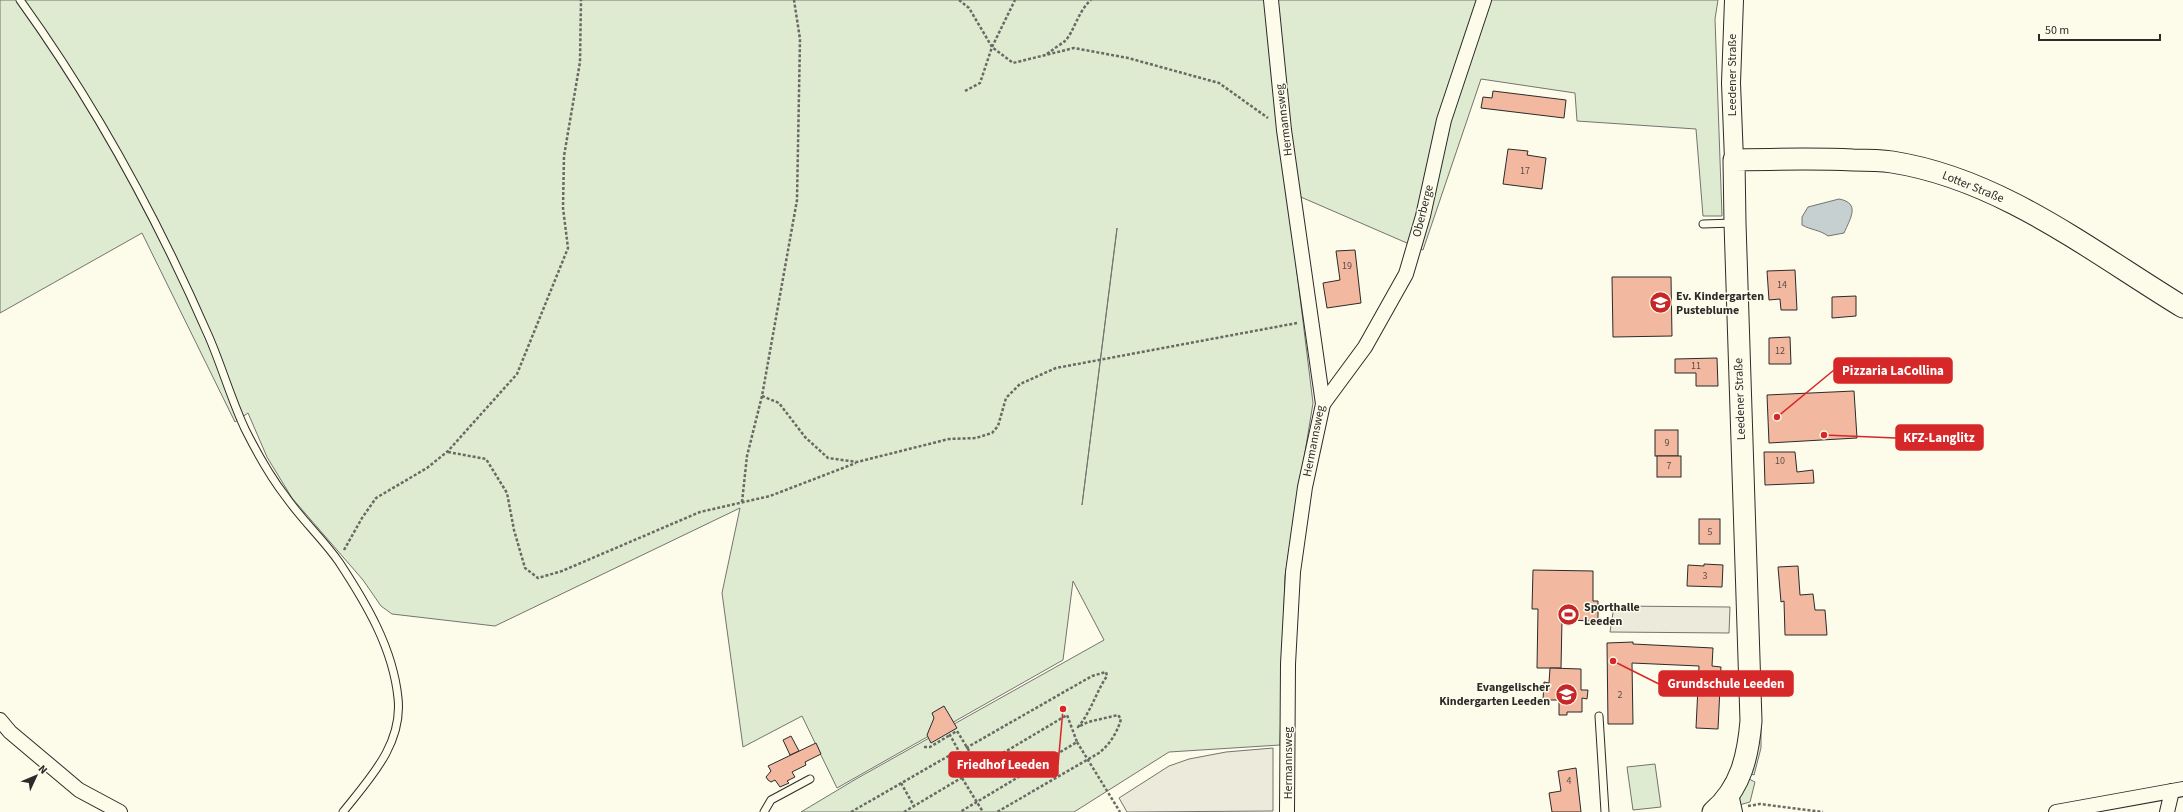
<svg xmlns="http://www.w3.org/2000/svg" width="2183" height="812" viewBox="0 0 2183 812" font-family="'Source Sans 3',sans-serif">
  <rect width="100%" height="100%" fill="#fdfbea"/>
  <g fill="#deebd1" stroke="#74746e" fill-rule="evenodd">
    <path d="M0,0H1718L1715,19L1722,216H1703L1696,129L1577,121L1575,93L1481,79L1423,250L1287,191L1313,403L1285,576L1280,745L1169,752L1074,812H801L856,779L1104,640L1073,581L1063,660L837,788L802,716L743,747L722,593L740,508L495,626L392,614L381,606L363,580L292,498L267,457L248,413L235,422L142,233L0,313ZM1117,228V229L1082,505Z"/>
    <path d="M1761,728V748L1754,775L1751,774L1759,729Z"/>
    <path d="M1655,764L1661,807L1633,810L1627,767Z"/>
    <path d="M1749,779L1755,782L1750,802L1739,805L1740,796Z"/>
  </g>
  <g fill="#eceadb" stroke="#74746e">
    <path d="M1614,606L1730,607L1729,633L1610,632Z"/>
    <path d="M1273,748V811L1127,812L1119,798L1169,766L1189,759L1226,752Z"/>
  </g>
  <path fill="#c7d0d0" stroke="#74746e" d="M1839,199C1861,203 1850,219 1844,233L1828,236C1820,230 1811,230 1802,225V217L1808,207Z"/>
  <g fill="#f2b8a0" stroke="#2b2b2b">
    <path d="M1493,91L1566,100L1564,118L1481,108L1483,97L1492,98Z"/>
    <path d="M1508,149L1528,151L1527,155L1546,158L1542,189L1503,184Z"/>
    <path d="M1355,250L1361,303L1327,308L1323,283L1340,280L1336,251Z"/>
    <path d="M1795,270L1797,310H1781L1780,299L1769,300L1767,271Z"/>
    <path d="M1612,277H1671L1672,336L1613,337Z"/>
    <path d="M1856,296V316L1832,318V297Z"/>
    <path d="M1790,337L1791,364H1769V338Z"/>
    <path d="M1717,358L1718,386H1696V373H1675V359Z"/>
    <path d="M1854,391L1857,438L1769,443L1767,395Z"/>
    <rect x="1655" y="430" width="23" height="26"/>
    <path d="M1764,452H1795L1797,472L1813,470L1814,483L1765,485Z"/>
    <rect x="1657" y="456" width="24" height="21"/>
    <rect x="1699" y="519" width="21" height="25"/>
    <path d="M1704,564L1723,565L1722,587L1687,586L1688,565L1704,566Z"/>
    <path d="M1798,566L1800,595L1813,594L1815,610H1825L1827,635H1785L1784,601L1781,602L1778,567Z"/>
    <path d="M1533,570L1593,571V601H1598V621L1562,620L1561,668H1537L1538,609H1532Z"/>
    <path d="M1633,642V644L1713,648L1712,666L1721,667L1718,729L1696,728L1699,666L1632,663L1633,724H1608L1607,643Z"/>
    <path d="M1550,668L1581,669V690H1588L1587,699L1582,698V712H1567V715H1559V700H1543L1544,682L1549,683Z"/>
    <path d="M944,706L957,728L931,743L927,735L934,718L932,713Z"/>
    <path d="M791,736L799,751L790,755L783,740Z"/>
    <path d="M816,743L821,754L805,762L806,765L792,772L795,777L787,781L789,783L780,787L775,780L771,782L768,780L766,777L771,771L768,766Z"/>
    <path d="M1576,768L1581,812H1552L1549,793L1561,791L1558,771Z"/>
  </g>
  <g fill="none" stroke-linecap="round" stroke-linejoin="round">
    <defs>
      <g id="service">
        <path d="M20,0C95,104 158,220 209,337C222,367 231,399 245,429C255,449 272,479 286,497C302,520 323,539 339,562C366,603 393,648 398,698C403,744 370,778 343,812"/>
        <path d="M1703,224L1733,223"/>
        <path d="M1599,716L1605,812"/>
        <path d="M764,812L771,800L810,779"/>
      </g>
      <g id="minor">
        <path d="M1271,0L1284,130L1323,404L1305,487L1293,572L1288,664L1287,812"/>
        <path d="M1323,404L1365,347L1406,274L1423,216L1444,120L1484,0"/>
        <path d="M0,720L10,732L79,790L120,812"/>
        <path d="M1731,794L1735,812"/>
        <path d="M2056,812L2183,789"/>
        <path d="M2167,812L2172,791"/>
      </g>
      <path id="tertiary" d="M1734,0L1731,83L1734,160"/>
      <path id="secondary" d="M1713,812C1741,788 1748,756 1751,721L1735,223L1734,160C1774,159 1813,158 1853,160C1865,160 1879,160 1892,162C2001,179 2091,251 2183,307"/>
    </defs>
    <use href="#service" stroke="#2b2b2b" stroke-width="9"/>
    <use href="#minor" stroke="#2b2b2b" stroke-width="16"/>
    <use href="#tertiary" stroke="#2b2b2b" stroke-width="20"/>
    <use href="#secondary" stroke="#2b2b2b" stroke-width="23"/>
    <g stroke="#6a6964" stroke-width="2.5" stroke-dasharray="3 2" stroke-linecap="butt">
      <path d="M959,0L969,8L992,47L1013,63L1074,48L1128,58L1219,83L1268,118"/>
      <path d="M1047,54C1053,49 1060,45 1065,41C1074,32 1078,11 1091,0"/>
      <path d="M965,91L980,83L992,47L1015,0"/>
      <path d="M762,396L779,403L805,437L828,458L857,462L949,439L976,438L992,433L998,426L1006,398L1020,384L1056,368L1297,323"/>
      <path d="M448,452L486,459L507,493L514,530L525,568L538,578L562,571L700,512L770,496L856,463"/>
      <path d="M742,502L747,456L762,396L797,200L800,39L794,0"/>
      <path d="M344,550L362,518L376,498L427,468L448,451L517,374L568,248L563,208L564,156L580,62L581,0"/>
      <path d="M1077,742L1120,812"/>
      <path d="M924,747H930L950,735"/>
      <path d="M966,748L1092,676L1106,672L1107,676C1096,692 1091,712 1078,727L1088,722L1118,715L1121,719C1117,733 1110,744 1099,753L997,812"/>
      <path d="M962,778L983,812"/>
      <path d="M901,783L914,806"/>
      <path d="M1748,806L1760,804L1823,812"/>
      <path d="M851,812L952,754L956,761L962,757L950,735L957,731L979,767"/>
      <path d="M904,812L1067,715L1077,742L960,812"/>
    </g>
    <use href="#service" stroke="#fdfbea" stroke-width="7"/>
    <use href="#minor" stroke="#fdfbea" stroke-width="14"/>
    <use href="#tertiary" stroke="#fdfbea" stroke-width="18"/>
    <use href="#secondary" stroke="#fdfbea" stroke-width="21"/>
  </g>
  <defs>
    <symbol id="school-disc" viewBox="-11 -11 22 22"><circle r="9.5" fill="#c62828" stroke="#fdfbea"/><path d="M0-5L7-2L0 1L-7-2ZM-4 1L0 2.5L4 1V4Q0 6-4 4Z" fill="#fff"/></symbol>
    <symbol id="stadium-disc" viewBox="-11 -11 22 22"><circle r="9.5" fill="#c62828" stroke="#fdfbea"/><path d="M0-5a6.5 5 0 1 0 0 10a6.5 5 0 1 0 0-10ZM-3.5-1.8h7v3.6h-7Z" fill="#fff"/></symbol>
  </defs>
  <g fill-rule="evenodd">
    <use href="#school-disc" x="1648" y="290" width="25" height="25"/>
    <use href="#stadium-disc" x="1556" y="602" width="25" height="25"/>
    <use href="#school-disc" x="1554" y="682" width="25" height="25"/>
  </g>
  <g text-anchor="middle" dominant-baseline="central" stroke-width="3" stroke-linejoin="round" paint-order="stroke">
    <g font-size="10" fill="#5d4e48">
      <text x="1525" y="171">17</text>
      <text x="1347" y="266">19</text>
      <text x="1782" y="285">14</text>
      <text x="1780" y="351">12</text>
      <text x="1696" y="366">11</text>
      <text x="1667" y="443">9</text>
      <text x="1780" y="461">10</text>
      <text x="1669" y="466">7</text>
      <text x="1710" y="532">5</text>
      <text x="1705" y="576">3</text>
      <text x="1620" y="695">2</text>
      <text x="1569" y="781">4</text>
    </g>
    <g font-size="12" fill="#2b2b2b" stroke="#fdfbea">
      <text transform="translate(1732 75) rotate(-90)">Leedener Straße</text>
      <text transform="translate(1284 120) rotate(-97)">Hermannsweg</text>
      <text transform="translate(1973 187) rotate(22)">Lotter Straße</text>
      <text transform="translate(1423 211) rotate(-76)">Oberberge</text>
      <text transform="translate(1740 399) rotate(-92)">Leedener Straße</text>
      <text transform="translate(1314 441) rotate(-79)">Hermannsweg</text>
      <text transform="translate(1288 763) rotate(-90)">Hermannsweg</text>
    </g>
    <g font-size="12" font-weight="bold" fill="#2b2b2b" stroke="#fdfbea" text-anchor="start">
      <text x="1676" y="296">Ev. Kindergarten<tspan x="1676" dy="14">Pusteblume</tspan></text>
      <text x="1584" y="607">Sporthalle<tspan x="1584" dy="14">Leeden</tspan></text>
      <text x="1550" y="687" text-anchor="end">Evangelischer<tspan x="1550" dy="14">Kindergarten Leeden</tspan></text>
    </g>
  </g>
  <path fill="none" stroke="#d62828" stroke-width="1.5" d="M1777 417L1834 370M1824 435L1896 438M1613 661L1659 684M1063 709L1058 765"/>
  <g fill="#d62828" stroke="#fdfbea" stroke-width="1.5">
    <circle cx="1777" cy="417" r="4"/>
    <circle cx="1824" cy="435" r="4"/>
    <circle cx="1613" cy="661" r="4"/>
    <circle cx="1063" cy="709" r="4"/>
  </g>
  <g fill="#d62828" stroke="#d62828" stroke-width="1.5">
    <rect x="1834" y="358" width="118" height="25" rx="4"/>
    <rect x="1896" y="425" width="87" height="25" rx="4"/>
    <rect x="1659" y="671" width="134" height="25" rx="4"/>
    <rect x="949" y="752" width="109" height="25" rx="4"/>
  </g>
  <g font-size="13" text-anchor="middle" font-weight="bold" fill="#fff">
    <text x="1893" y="375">Pizzaria LaCollina</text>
    <text x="1939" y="442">KFZ-Langlitz</text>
    <text x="1726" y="688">Grundschule Leeden</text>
    <text x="1003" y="769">Friedhof Leeden</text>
  </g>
  <g transform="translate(36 776) rotate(46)" stroke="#fdfbea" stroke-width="3" paint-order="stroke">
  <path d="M0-3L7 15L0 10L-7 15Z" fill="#2b2b2b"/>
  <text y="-6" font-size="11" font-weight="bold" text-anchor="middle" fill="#2b2b2b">N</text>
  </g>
  <path d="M2039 34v6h121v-6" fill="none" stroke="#2b2b2b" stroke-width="2"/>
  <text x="2045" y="34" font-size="12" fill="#2b2b2b" stroke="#fdfbea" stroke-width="3" paint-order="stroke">50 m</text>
</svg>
